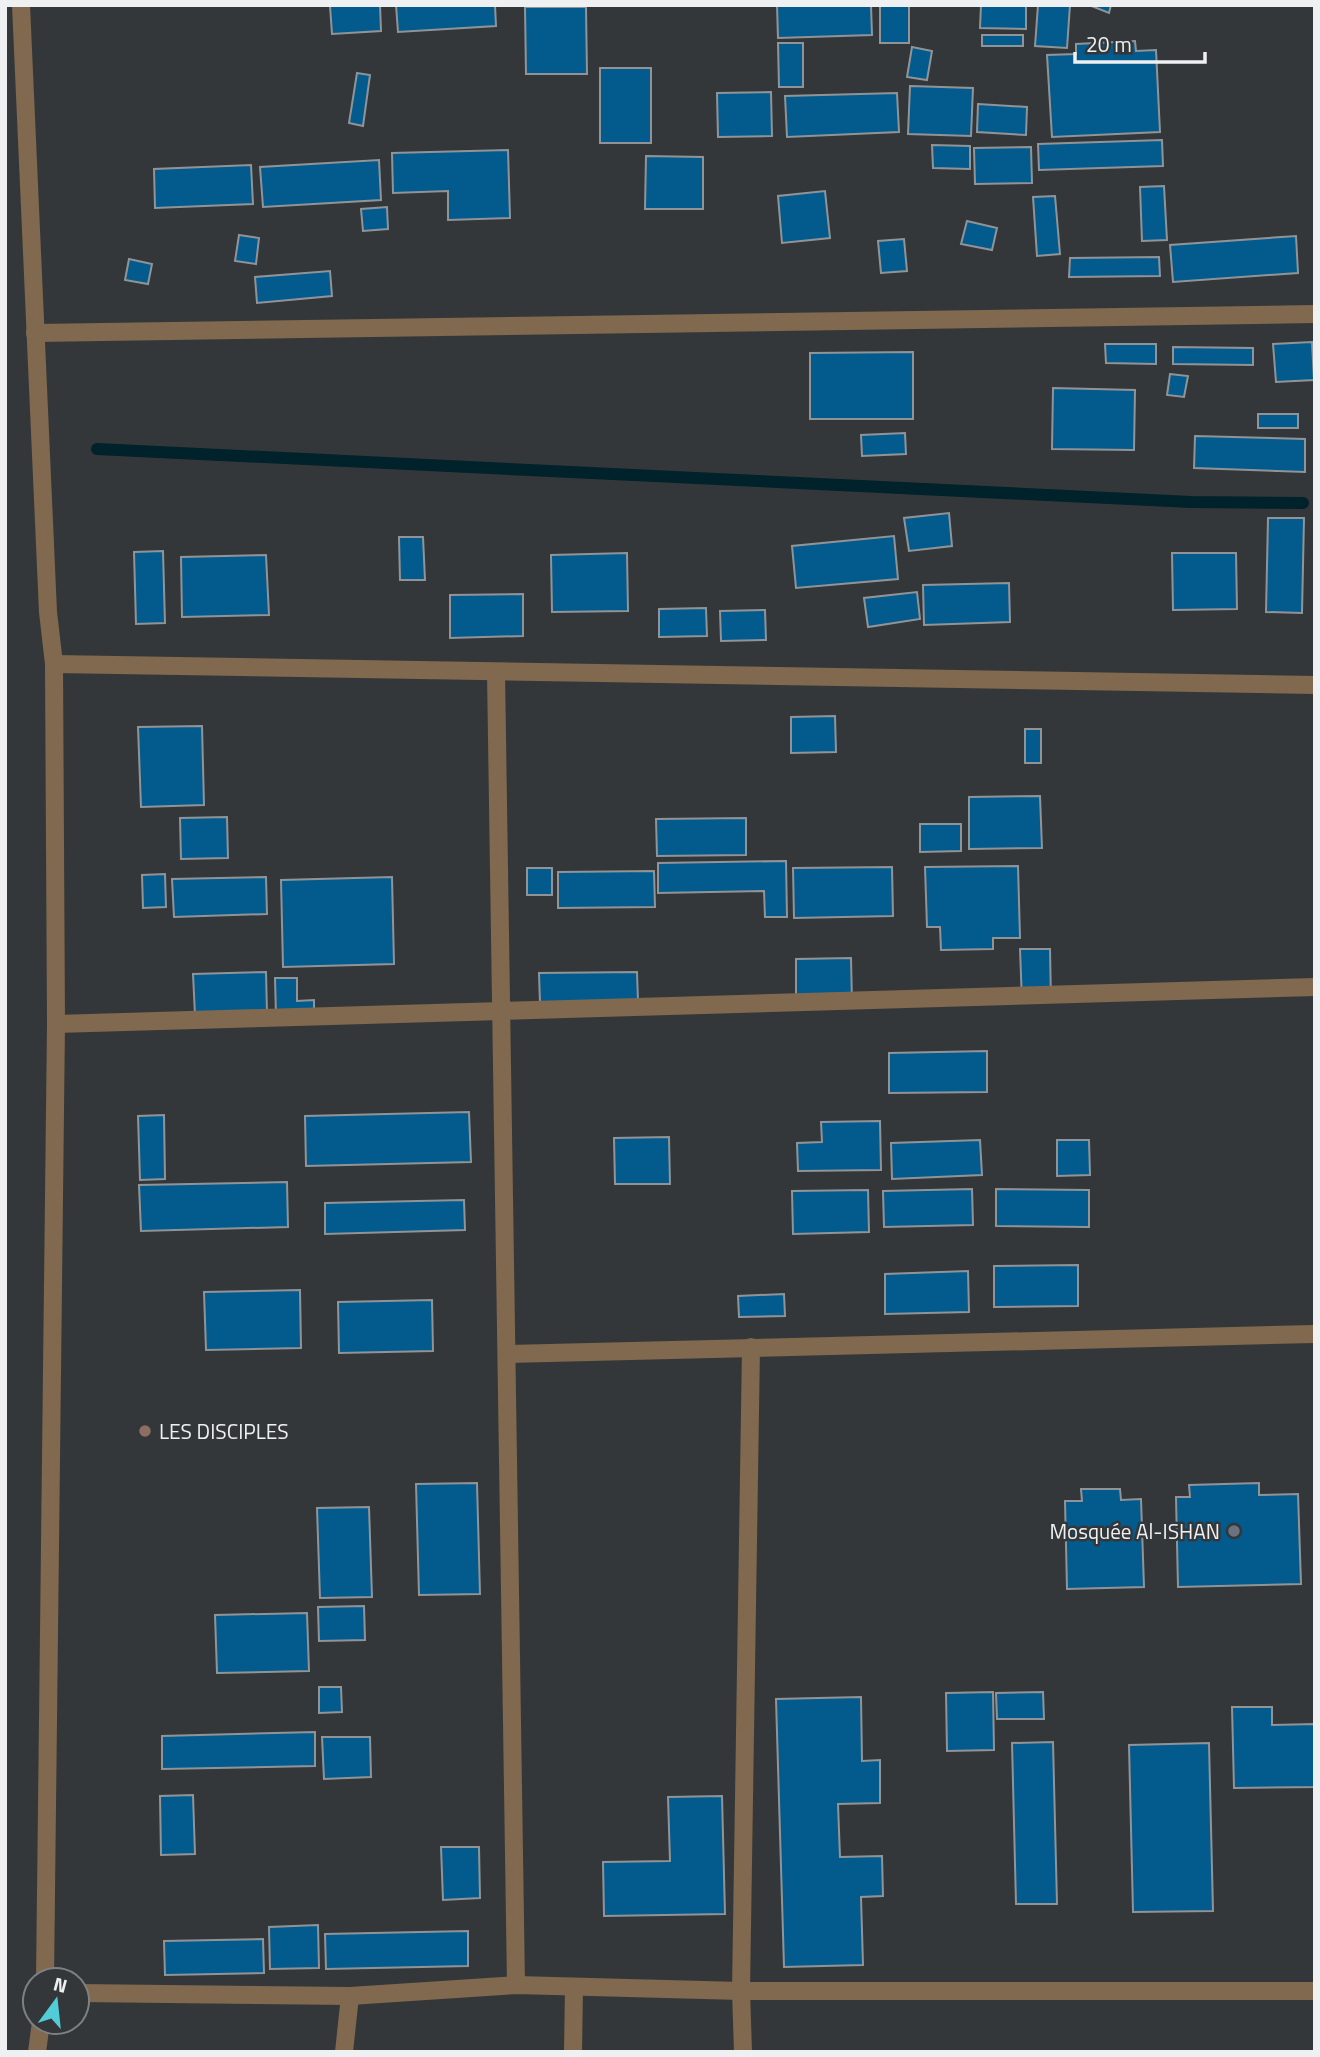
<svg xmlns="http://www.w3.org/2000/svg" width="1320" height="2057" viewBox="0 0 1320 2057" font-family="'Titillium Web',sans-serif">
  <rect width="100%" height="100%" fill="#343739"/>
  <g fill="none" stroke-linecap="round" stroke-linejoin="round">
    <path stroke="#00222a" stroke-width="12" d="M97,449L1191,502L1303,503"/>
  </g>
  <g fill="#035a8d" stroke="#919497" stroke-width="2">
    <path d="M380,5L381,31L332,34L330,6Z"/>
    <path d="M396,5H495L496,26L398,32Z"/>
    <path d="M777,5H871L872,35L778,38Z"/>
    <rect x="880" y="5" width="29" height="38"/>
    <path d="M981,5H1026V29L980,28Z"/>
    <path d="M1038,5H1070L1067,48L1035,46Z"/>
    <path d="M1089,5H1111L1109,13Z"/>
    <path d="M525,7H586L587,74H526Z"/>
    <rect x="982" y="35" width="41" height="11"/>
    <path d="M1135,41L1136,51L1156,50L1160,132L1052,137L1047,55L1076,54V44Z"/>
    <path d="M778,43H803V87H779Z"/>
    <path d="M912,47L932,51L927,80L907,77Z"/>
    <rect x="600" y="68" width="51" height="75"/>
    <path d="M357,73L370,75L363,126L349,123Z"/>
    <path d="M910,86L973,88L971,136L908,134Z"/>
    <path d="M771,92L772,136L718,137L717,93Z"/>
    <path d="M897,93L899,132L787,137L785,96Z"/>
    <path d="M978,104L1027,107L1026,135L977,132Z"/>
    <path d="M1162,140L1163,166L1039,170L1038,144Z"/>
    <path d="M932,145L970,146V169L933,168Z"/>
    <path d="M1031,147L1032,183L975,184L974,148Z"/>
    <path d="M508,150L510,218L448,220V191L393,193L392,153Z"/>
    <path d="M646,156L703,157V209H645Z"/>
    <path d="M379,160L381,200L263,207L260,167Z"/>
    <path d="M251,165L253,204L155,208L154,169Z"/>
    <path d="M1164,186L1167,240L1142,241L1140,187Z"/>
    <path d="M825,191L830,238L782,243L778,196Z"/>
    <path d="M1055,196L1060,254L1037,256L1033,197Z"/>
    <path d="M387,207L388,229L363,231L361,209Z"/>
    <path d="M967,221L997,228L992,250L961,244Z"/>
    <path d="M239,235L259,238L256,264L235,261Z"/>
    <path d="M1296,236L1298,273L1173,282L1170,245Z"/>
    <path d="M904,239L907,271L881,273L878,241Z"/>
    <path d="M1159,257L1160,276L1069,277L1070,258Z"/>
    <path d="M129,259L152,264L148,284L125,280Z"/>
    <path d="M330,271L332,296L257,303L255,277Z"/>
    <path d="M1312,342L1314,380L1276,382L1273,344Z"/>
    <path d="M1105,344H1156V364L1106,363Z"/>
    <path d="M1173,347L1253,348V365L1173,364Z"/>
    <path d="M913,352V419H810V353Z"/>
    <path d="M1170,374L1188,376L1184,397L1167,395Z"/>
    <path d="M1053,388L1135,390L1134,450L1052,449Z"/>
    <rect x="1258" y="414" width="40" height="14"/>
    <path d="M905,433L906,454L862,456L861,435Z"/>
    <path d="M1195,436L1305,439V472L1194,468Z"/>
    <path d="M949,513L952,546L909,551L904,518Z"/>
    <path d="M1268,518H1304L1302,613L1266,612Z"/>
    <path d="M894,536L898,579L796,588L792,546Z"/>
    <path d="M399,537H423L425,580H400Z"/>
    <path d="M163,551L165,623L136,624L134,552Z"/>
    <path d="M627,553L628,611L552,612L551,555Z"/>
    <path d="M1172,553H1236L1237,609L1173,610Z"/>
    <path d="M266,555L269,615L182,617L181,557Z"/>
    <path d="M1009,583L1010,622L924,625L923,585Z"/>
    <path d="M917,592L920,619L868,627L864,598Z"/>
    <path d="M523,594V636L450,638V595Z"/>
    <path d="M706,608L707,636L659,637V609Z"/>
    <path d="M765,610L766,640L721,641L720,611Z"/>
    <path d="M835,716L836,752L791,753V717Z"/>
    <path d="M202,726L204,805L141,807L138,727Z"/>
    <rect x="1025" y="729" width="16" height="34"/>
    <path d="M1040,796L1042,848L969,849V797Z"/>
    <path d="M227,817L228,858L181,859L180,818Z"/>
    <path d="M746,818V855L657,856L656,819Z"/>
    <path d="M920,824H961V851L920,852Z"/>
    <path d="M786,861L787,917H765L764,891L658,893V863Z"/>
    <path d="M1018,866L1020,938H993V949L941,950L940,927H927L925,867Z"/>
    <path d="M892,867L893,916L794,918L793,868Z"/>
    <rect x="527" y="868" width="25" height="27"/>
    <path d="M654,871L655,907L558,908V872Z"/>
    <path d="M165,874L166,907L143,908L142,875Z"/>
    <path d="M266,877L267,914L174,917L172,879Z"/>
    <path d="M392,877L394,964L283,967L281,880Z"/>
    <path d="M1020,949H1050L1051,1002H1022Z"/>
    <path d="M851,958L852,1002L796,1003V959Z"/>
    <path d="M266,972L267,1013L195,1015L193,974Z"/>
    <path d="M637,972L638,1001L540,1003L539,973Z"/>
    <path d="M275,978H297V1001L314,1000V1014L276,1016Z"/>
    <path d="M987,1051V1092L889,1093V1053Z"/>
    <path d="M469,1112L471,1162L306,1166L305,1116Z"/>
    <path d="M164,1115L165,1179L140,1180L138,1116Z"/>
    <path d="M880,1121L881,1170L798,1171L797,1143L822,1142L821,1122Z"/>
    <path d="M669,1137L670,1184H615L614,1138Z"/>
    <path d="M980,1140L982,1175L892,1179L891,1143Z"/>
    <path d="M1057,1140H1089L1090,1175L1057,1176Z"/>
    <path d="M287,1182L288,1227L141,1231L139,1185Z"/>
    <path d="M972,1189L973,1225L884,1227L883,1191Z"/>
    <path d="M996,1189L1089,1190V1227L996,1226Z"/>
    <path d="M868,1190L869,1232L793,1234L792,1191Z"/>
    <path d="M464,1200L465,1230L325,1234V1203Z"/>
    <path d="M1078,1265V1306L994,1307V1266Z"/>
    <path d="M968,1271L969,1312L885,1314V1274Z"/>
    <path d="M300,1290L301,1348L206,1350L204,1292Z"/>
    <path d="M784,1294L785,1316L739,1317L738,1296Z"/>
    <path d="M432,1300L433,1351L339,1353L338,1302Z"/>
    <path d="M477,1483L480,1594L419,1595L416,1484Z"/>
    <path d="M1259,1483V1495L1298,1494L1301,1584L1178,1587L1176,1497H1190L1189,1485Z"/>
    <path d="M1081,1489H1120L1121,1500L1141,1499L1144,1587L1067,1589L1065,1501H1082Z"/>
    <path d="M369,1507L372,1597L320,1598L317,1508Z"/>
    <path d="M364,1606L365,1640L319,1641L318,1607Z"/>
    <path d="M307,1613L309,1671L217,1673L215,1615Z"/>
    <path d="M319,1687H341L342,1712L319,1713Z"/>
    <path d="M993,1692L994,1750L947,1751L946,1693Z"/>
    <path d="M1043,1692L1044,1719H997L996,1693Z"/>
    <path d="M861,1697L862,1761L880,1760V1803L838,1804L840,1857L882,1856L883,1896L861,1897L863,1965L784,1967L776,1699Z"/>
    <path d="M1232,1707H1272V1725L1315,1724V1787L1234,1788Z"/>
    <path d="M315,1732V1766L162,1769V1736Z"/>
    <path d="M322,1737H370L371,1777L324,1779Z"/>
    <path d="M1053,1742L1057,1904H1016L1012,1743Z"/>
    <path d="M1209,1743L1213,1911L1133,1912L1129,1745Z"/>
    <path d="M193,1795L195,1854L161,1855L160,1796Z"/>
    <path d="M722,1796L725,1914L604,1916L603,1862L670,1861L668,1797Z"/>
    <path d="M441,1847H479L480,1898L443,1900Z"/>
    <path d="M318,1925L319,1968L270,1969L269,1927Z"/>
    <path d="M468,1931V1966L326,1969L325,1934Z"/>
    <path d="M263,1939L264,1973L165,1975L164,1941Z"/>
  </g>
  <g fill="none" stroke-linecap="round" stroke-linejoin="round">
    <g stroke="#80694e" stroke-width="18">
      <path d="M21,5L48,612L54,664L56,1024L45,1980"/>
      <path d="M35,333L1315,314"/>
      <path d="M54,664L1315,685"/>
      <path d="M496,672L516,1985"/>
      <path d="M56,1024L1315,987"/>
      <path d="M508,1354L1315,1334"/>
      <path d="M77,1993L350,1996L516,1985L741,1991H1315"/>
      <path d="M37,2052L41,2022"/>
      <path d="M344,2052L350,1996"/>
      <path d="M573,2052L574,1987"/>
      <path d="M743,2052L741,1991L751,1347"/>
    </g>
  </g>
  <circle fill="#8d6e63" stroke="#343739" stroke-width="2.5" cx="145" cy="1431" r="7"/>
  <circle fill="#6b7280" stroke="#343739" stroke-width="2.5" cx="1234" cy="1531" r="7"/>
  <g text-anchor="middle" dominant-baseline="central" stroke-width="5" stroke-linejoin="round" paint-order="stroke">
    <g font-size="21" fill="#eef0f1" stroke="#343739" text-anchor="start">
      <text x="159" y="1431">LES DISCIPLES</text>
      <text x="1220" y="1531" text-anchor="end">Mosquée Al-ISHAN</text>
    </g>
  </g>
  <rect width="1320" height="2057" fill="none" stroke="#eef0f1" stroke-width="14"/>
  <g transform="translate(56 2001) rotate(15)"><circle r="33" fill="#343739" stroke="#7e8183" stroke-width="2"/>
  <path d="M0-5L12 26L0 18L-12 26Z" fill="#52ccd6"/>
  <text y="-10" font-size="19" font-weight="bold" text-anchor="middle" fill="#eef0f1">N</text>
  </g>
  <path d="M1075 52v10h130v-10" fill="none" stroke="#eef0f1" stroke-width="3.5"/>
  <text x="1086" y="52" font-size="21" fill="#eef0f1" stroke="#343739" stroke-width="5" paint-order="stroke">20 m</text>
</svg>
